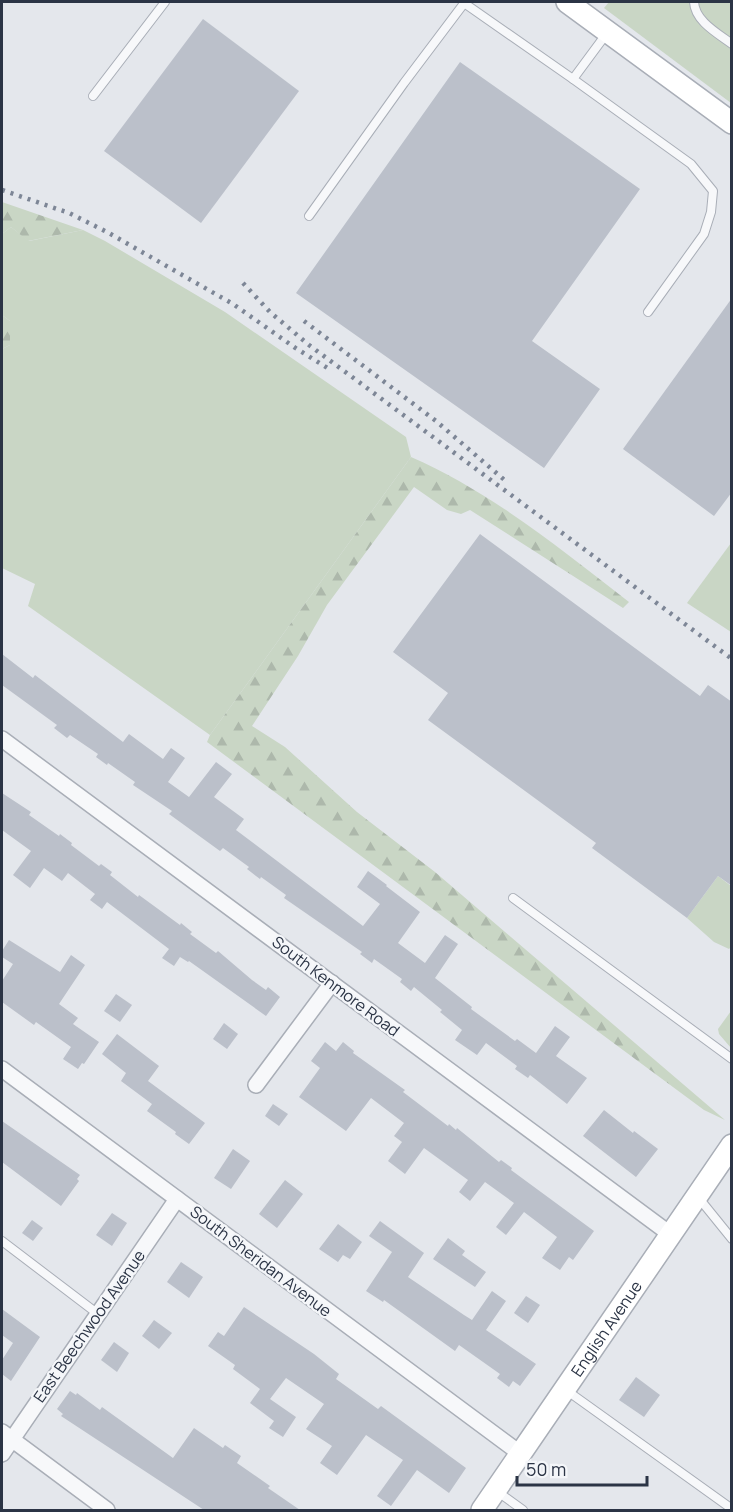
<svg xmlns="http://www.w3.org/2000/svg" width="733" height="1512" viewBox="0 0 733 1512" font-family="Manrope,sans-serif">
  <defs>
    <pattern id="forest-firs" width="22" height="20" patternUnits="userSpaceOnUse" patternTransform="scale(1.5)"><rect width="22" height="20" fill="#c9d6c5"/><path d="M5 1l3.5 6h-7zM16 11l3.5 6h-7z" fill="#adb8ab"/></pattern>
  </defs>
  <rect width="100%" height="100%" fill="#e4e7ec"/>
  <g fill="#c9d6c5">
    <path d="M609,2H731V103L604,8Z"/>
    <path d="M11,227L29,241L83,230L105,241L225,312L406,437L411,457L210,735L28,606L35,584L2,568V349L10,345V321L2,315V234Z"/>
    <path d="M731,543V632L687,603Z"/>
    <path d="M718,876L731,886V947L729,949L714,942L687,918Z"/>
    <path d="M731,1011V1048L719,1034L718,1029Z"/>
  </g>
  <g fill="url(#forest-firs)">
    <path d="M2,202L83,230L28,241L11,227L2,234Z"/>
    <path d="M2,315L10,321V345L2,349Z"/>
    <path d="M411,457C491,492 561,549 629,602L623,608L470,510L461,514L447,510L414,487L327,605L298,656L252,726L285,747L357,812L435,872L725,1120L704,1110L207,742L210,735Z"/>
  </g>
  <g fill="#bbc0ca">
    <path d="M203,19L299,91L201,223L104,151Z"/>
    <path d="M460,62L640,189L532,341L600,389L544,468L296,293Z"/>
    <path d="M732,298V492L714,516L623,449Z"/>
    <path d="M480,534L700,696L708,685L732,702V886L718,876L687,918L592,848L596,843L428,720L448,693L393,652Z"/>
    <path d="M2,654L33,678L35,675L123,742L129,734L163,759L171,748L185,758L168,782L189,797L216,762L232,774L214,797L244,819L236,830L363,926L380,904L357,887L368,871L387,885L386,886L420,912L398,943L425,963L445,935L458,944L435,978L472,1007L471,1009L515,1041L517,1039L536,1053L555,1026L570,1037L556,1056L587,1078L567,1104L530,1075L528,1078L515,1069L517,1066L486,1043L477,1055L455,1040L462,1030L440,1012L442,1010L414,987L411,991L400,982L402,979L374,959L372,963L360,954L362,952L284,898L286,895L261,877L260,879L247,869L249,867L223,848L220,851L169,814L172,811L133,785L135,782L108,763L107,765L96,757L98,754L70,735L67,738L54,728L57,725L2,685Z"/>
    <path d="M2,793L31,812L29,815L59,836L60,834L72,843L71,845L99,866L101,864L112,872L110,875L138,897L139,895L180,925L181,923L192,932L190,934L216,953L218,951L252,980L266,990L268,987L280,997L266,1016L189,961L188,962L180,957L174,966L162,958L169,949L107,902L102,909L90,900L95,894L68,873L62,881L44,868L30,888L13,875L31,851L2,830Z"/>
    <path d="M9,940L60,972L71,955L85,965L59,1004L78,1018L73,1024L99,1042L84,1064L82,1063L78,1069L63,1059L71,1047L36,1022L34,1025L2,1002V981L13,964L2,957V951Z"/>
    <path d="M116,994L132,1005L120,1022L104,1011Z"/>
    <path d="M224,1023L238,1034L227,1049L213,1039Z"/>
    <path d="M117,1034L159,1066L148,1081L205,1123L189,1144L175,1134L176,1132L147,1111L152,1104L121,1081L126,1073L102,1054Z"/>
    <path d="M325,1042L336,1051L343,1042L354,1051L353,1053L405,1090L403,1092L448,1126L449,1124L456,1130L457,1128L499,1162L501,1160L512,1168L511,1170L594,1231L573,1260L569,1257L560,1270L542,1258L557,1237L524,1212L506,1235L496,1227L514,1203L485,1182L470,1201L459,1192L468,1180L424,1148L405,1174L388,1161L402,1142L394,1136L404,1123L371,1098L346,1131L299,1097L320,1068L311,1061Z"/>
    <path d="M273,1104L288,1114L279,1126L265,1116Z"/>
    <path d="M604,1110L633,1133L634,1131L658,1149L636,1177L583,1136Z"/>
    <path d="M2,1121L80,1175L77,1179L79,1181L61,1206L2,1162Z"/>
    <path d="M233,1149L250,1161L231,1189L214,1178Z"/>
    <path d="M285,1180L303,1194L277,1228L259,1214Z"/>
    <path d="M112,1213L127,1223L112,1246L96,1235Z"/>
    <path d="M32,1220L43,1228L33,1241L22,1233Z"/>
    <path d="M380,1221L424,1253L408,1277L464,1315L472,1320L492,1291L506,1301L486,1330L536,1364L520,1386L513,1381L509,1387L497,1378L500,1374L459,1345L455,1351L384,1300L383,1302L366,1291L392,1252L369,1236Z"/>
    <path d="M338,1224L362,1242L350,1259L343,1255L338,1262L319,1249Z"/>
    <path d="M448,1238L465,1251L462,1255L486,1272L475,1287L433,1259Z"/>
    <path d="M181,1262L203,1277L189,1298L167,1282Z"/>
    <path d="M526,1296L540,1305L528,1323L514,1313Z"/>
    <path d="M244,1307L314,1354L339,1374L336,1379L378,1409L381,1406L466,1468L449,1493L417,1470L391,1506L377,1496L403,1460L366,1435L337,1475L320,1463L332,1446L306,1429L324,1404L286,1378L270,1399L296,1417L283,1437L269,1428L274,1421L250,1403L260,1389L233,1369L235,1365L208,1346L218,1332L224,1336Z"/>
    <path d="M2,1309L40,1337L11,1381L2,1374V1360L13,1343L2,1335Z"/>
    <path d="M154,1320L172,1333L159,1349L142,1336Z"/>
    <path d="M114,1342L129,1353L117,1372L101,1360Z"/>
    <path d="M636,1377L660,1395L644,1417L619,1400Z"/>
    <path d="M70,1391L76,1395L77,1393L100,1410L102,1407L173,1458L194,1428L223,1448L225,1445L241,1456L237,1463L270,1486L268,1488L300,1510H204L61,1416L63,1414L57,1409Z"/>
  </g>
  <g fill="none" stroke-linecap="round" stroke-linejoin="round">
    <defs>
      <g id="lane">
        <path d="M694,2C695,21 717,33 732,44"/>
        <path d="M464,3L573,79"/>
        <path d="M607,33L573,79L691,164L713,191L711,212L704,234L648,312"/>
        <path d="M93,96L165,2"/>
        <path d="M309,216L404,83L465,2"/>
        <path d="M513,898L732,1059"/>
        <path d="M698,1197L732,1239"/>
        <path d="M2,1241L98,1314"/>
        <path d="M566,1390L732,1509"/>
        <path d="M498,1492L523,1510"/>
      </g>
      <g id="street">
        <path d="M2,739L670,1234"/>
        <path d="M2,1069L521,1454"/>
        <path d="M256,1085L332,983"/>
        <path d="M2,1432L107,1510"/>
        <path d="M2,1454L177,1199"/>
      </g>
      <g id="secondary">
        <path d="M567,2L732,123"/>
        <path id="s1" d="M482,1510L732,1145"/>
      </g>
    </defs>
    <use href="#lane" stroke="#a9aeb7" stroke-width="10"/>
    <use href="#street" stroke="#a9aeb7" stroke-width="18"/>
    <use href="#secondary" stroke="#a9aeb7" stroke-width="24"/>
    <use href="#lane" stroke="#f7f8fa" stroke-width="8"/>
    <use href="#street" stroke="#f7f8fa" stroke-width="15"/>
    <use href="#secondary" stroke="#fff" stroke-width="21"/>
    <g stroke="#7d8696" stroke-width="4.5" stroke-dasharray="3 6" stroke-linecap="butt">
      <path d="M2,190L69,213L107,232L233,304L294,347L329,369"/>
      <path d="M243,283L270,312L309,345L732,659"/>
      <path d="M304,321L436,421L508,483"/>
    </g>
  </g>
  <g text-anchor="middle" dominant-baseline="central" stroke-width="4.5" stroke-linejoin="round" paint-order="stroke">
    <g font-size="16" fill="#2b3445" stroke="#f4f6f9">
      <text transform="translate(336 986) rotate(37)">South Kenmore Road</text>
      <text transform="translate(261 1261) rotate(37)">South Sheridan Avenue</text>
      <text transform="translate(89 1326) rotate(-55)">East Beechwood Avenue</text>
      <text stroke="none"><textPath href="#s1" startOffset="220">English Avenue</textPath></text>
    </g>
  </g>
  <rect width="733" height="1512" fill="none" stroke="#2b3445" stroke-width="6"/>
  <path d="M517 1476v9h130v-9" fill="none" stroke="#2b3445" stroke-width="3"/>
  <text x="526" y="1476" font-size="18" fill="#2b3445" stroke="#f4f6f9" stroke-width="4.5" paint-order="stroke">50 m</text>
</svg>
